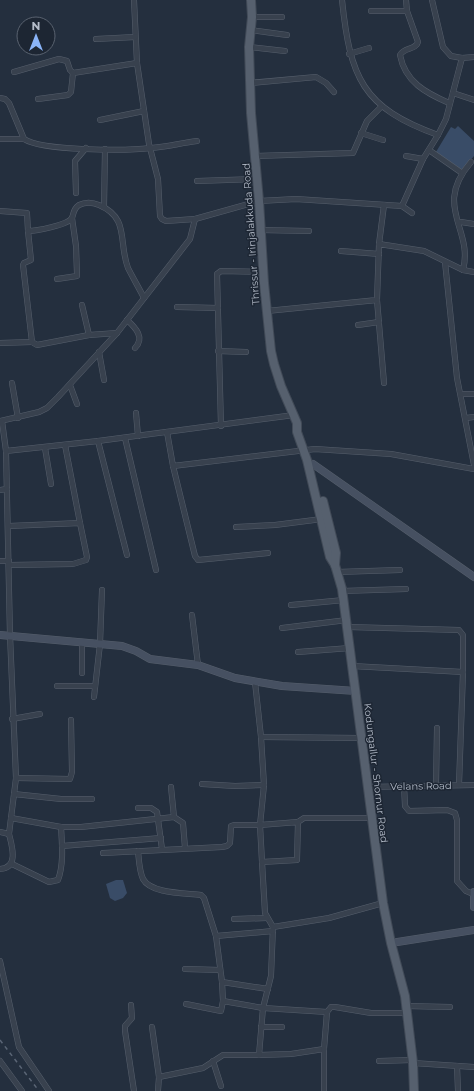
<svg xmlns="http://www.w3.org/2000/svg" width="474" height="1091" viewBox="0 0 474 1091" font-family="Montserrat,sans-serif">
  <rect width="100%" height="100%" fill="#242f3e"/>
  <g fill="#394c67">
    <path d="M458,126L474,141V156L462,170L436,152L451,127L455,129Z"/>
    <path d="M116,880H123L127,893L123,898L115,901L110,898L106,884Z"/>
  </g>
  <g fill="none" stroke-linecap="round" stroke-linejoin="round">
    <defs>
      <g id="street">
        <path d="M134,0L137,63L149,144L158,179L160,216L162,219L166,221L195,219"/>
        <path d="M342,0C350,77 362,108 438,135L446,119L462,58L451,56L443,47L432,0"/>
        <path d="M406,0L407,11L418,42C416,50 404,47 400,55C405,82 426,93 449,103"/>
        <path d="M371,11H407"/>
        <path d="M252,17H282"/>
        <path d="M251,30L287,35"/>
        <path d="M96,39L135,37"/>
        <path d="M249,47L285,51"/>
        <path d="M349,54L369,48"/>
        <path d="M462,58L474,57"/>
        <path d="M14,72L59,59L67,61L70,70L73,73L137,63"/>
        <path d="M250,83L316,77L326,83L334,92"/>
        <path d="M453,93L474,100"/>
        <path d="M0,98L5,99L9,103L24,139C42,151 127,151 151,148C166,147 181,143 197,141"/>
        <path d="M38,99L68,95L71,92L73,73"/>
        <path d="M100,120L144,111"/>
        <path d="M361,133L383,140"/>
        <path d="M0,139H24"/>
        <path d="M429,150L462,173"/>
        <path d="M255,156L353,153L367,121L381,107"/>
        <path d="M406,156L423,159"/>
        <path d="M197,181L257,179"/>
        <path d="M76,193L75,161L86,148"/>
        <path d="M402,206L412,213"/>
        <path d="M104,207L105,149"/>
        <path d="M0,211L27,213L28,231C36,231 68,225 72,218C74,213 73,209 79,205C85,202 92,202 99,205C130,218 118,242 128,268C133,278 139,288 144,298"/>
        <path d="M461,222L474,224"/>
        <path d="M260,230L309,231"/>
        <path d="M379,244L384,205"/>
        <path d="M341,251L379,254"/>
        <path d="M445,262L457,378L474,465"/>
        <path d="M463,270C474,229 432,207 471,162"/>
        <path d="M57,279L77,276V274L76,246L72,218"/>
        <path d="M377,300L384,383"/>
        <path d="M82,305L89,335"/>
        <path d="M177,307L218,308"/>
        <path d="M267,311L377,300L379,244L424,251L463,270L474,272"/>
        <path d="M127,320C136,328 145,338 135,348"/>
        <path d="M358,325L379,322"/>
        <path d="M32,342L37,345L89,335L117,333"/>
        <path d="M0,343L32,342L23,265L24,263L31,260L28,231"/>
        <path d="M218,351L246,352"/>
        <path d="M99,352L104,380"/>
        <path d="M12,383L18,418"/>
        <path d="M70,385L77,404"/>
        <path d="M461,394H474"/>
        <path d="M136,413L138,436"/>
        <path d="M466,418L474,417"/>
        <path d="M0,421L39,412L47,408L58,397L117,333L190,239L195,219L259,201L296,199L402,206L423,159L438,135"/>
        <path d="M2,421L6,451L98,441L294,415"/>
        <path d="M221,426L217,274L221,271L263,272"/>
        <path d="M167,432L173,466L315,449L391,454L474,469"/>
        <path d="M125,438L156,570"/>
        <path d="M98,441L127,555"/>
        <path d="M65,445L80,523"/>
        <path d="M45,448L51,484"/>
        <path d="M173,466L195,556L198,560L268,553"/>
        <path d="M0,490L7,489"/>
        <path d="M9,526L80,523L87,557L86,560L73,564L9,565"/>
        <path d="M236,527L275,525L322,519"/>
        <path d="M0,561H9"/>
        <path d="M337,572L400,570"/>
        <path d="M342,591L406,589"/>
        <path d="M291,605L344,600"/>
        <path d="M192,615L198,665"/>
        <path d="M348,627L459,630L463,635V672"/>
        <path d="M282,628L347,620"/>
        <path d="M82,643V673"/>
        <path d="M298,652L350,648"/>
        <path d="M352,666L463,672L459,785"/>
        <path d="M255,682L261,737L361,738"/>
        <path d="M57,686H95"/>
        <path d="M94,697L100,644L102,590"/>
        <path d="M12,719L40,714"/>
        <path d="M261,737L264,785L260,825L262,862L265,913L273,927L329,918L383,903"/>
        <path d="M16,778L70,779L72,772L71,720"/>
        <path d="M202,784L235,786L264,785"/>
        <path d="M404,785L405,806L409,811L447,810L455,813L457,820V881L466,891L473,894"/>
        <path d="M436,785L437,728"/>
        <path d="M171,787L174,817"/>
        <path d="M367,787L474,785"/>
        <path d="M14,794L61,799H92"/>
        <path d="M138,808H151L157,812L162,849"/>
        <path d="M11,818L61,827C62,844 64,864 58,880L49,882L12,864"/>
        <path d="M298,822L304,818H371"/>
        <path d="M61,827H81L174,817L183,823L185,848"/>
        <path d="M0,832L9,834L16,778L10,635L6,451"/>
        <path d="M62,846L161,838"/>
        <path d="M138,851C139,860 139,870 143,879C151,894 186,893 201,895L204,898L216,936L222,982L268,989"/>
        <path d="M103,853L222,847L227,846L230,843L231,826L234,825H260L298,822L297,860L262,862"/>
        <path d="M0,869C19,868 12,846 9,834"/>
        <path d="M234,919L267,918"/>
        <path d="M273,927L271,976L263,1008L259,1055L291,1054L324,1049"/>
        <path d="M216,936L273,931"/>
        <path d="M0,961L19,1047L49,1091"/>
        <path d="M185,969L220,970"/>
        <path d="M223,1001L263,1008L327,1012L331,1007H335L371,1013H407"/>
        <path d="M186,1004L221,1011L223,1001L222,982"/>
        <path d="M131,1005L132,1018L125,1026V1031L134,1091"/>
        <path d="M406,1006L450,1007"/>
        <path d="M152,1027L159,1077"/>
        <path d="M261,1027H282"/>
        <path d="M0,1061L22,1091"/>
        <path d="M213,1061L221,1086"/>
        <path d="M379,1061L412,1060"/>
        <path d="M413,1063L474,1067"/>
        <path d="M457,1066L458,1091"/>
        <path d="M158,1091L159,1077L203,1068L223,1055H259"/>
        <path d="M324,1091V1049L327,1012"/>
      </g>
      <g id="secondary">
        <path d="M313,464L474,577"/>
        <path d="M0,635L122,646L136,651L150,659L198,665L235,678L282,686L356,691"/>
        <path d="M474,892V907"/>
        <path d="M391,943L474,930"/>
      </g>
      <g id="primary">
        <path d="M251,0L252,17L249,47L251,113L259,201L264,283L271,351L274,364L281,386L297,423V432L307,460L330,557L335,565L342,589L383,903L391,943L405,996L413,1063L414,1091"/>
        <path d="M323,501L336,553L335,565"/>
      </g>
    </defs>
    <use href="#street" stroke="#565f6c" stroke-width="6"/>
    <use href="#secondary" stroke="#565f6c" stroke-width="8"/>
    <use href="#primary" stroke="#414a57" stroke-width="10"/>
    <use href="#street" stroke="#38414e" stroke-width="5"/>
    <use href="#secondary" stroke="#465061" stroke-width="7"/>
    <use href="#primary" stroke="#56606e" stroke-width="8"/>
    <path stroke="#5a6575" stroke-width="1.5" stroke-dasharray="4 4" stroke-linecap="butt" d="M0,1040L39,1091"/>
  </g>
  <g text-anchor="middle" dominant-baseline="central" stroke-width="3" stroke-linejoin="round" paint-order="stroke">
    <g font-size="10" fill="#b4bcc9" stroke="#1d2633">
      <text transform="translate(251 234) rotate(-94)">Thrissur - Irinjalakkuda Road</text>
      <text transform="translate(376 773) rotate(83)">Kodungallur - Shornur Road</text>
      <text transform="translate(421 786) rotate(-1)">Velans Road</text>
    </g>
  </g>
  <g transform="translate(36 36)"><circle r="19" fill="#1d2633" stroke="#59626f"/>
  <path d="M0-3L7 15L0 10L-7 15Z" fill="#8ab4f8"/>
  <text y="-6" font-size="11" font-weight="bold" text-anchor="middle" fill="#b4bcc9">N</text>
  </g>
</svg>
